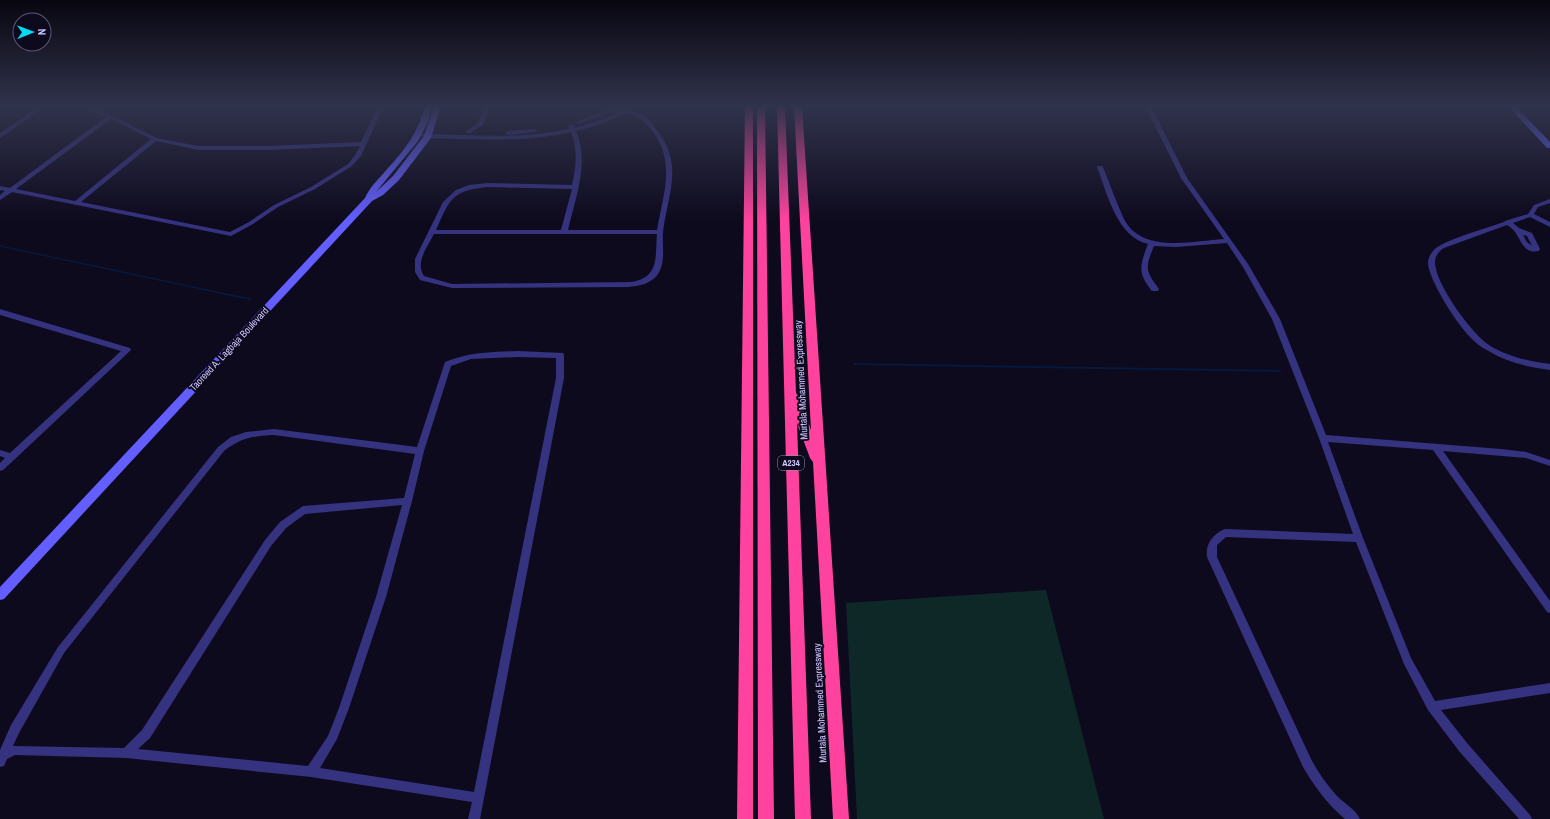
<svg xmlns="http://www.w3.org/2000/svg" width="1550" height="819" viewBox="0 0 1550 819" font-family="'Archivo Narrow',sans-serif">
  <rect width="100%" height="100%" fill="#0e0a1e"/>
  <path fill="#0d2827" d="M1046,590L1104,819H857L846,603Z"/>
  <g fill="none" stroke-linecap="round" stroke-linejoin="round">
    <path stroke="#06193c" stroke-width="1.5" d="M0,246L230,295"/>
    <g stroke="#06193c" stroke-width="2">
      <path d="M225,294L250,299"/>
      <path d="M854,364L1280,371"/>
    </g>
    <g fill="#353280" fill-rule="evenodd">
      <path d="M35,106H42L28,119L0,138V133L24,117Z"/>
      <path d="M80,106H90L102,111L157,138L198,146H268L361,142L378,106H384L361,156L352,166L315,189L278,207L253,224L231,236L12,192L0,200V195L5,191L0,190V186L10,188L106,117ZM111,119L151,139L75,201L16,189ZM156,141L198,150H268L360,146L355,155L348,164L311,187L274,205L249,222L230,232L81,202Z"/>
      <path d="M485,106H491L483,125L470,133H466V131L478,123Z"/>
      <path d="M616,106H625L579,124L574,123Z"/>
      <path d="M629,106H637L631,110C643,113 650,120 657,130C684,166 668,192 663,232C662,246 666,261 658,274C651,284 639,286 628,287L452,288L420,280L415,272V259L443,202L456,190L469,185L487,183L572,185C576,168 578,149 571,132C524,143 475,139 428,138L417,135V133L428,134C475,135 523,139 569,129L568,126L569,125H573L575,128L609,117ZM626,113C638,115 645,122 653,132C676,163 663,195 657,230H568C575,199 590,162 576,131C594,127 610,121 626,113ZM487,187L572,189L561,230H436C450,199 451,191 487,187ZM434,234H657C655,256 660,277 632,282L452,284L424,276C415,263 427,247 434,234Z"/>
      <path d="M1145,106H1151L1187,178L1248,264L1280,319L1326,435L1501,449L1526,452L1550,460V466L1526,458L1443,451L1550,601V613L1547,612L1433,450L1328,442L1363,538L1411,658L1435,701L1550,683V693L1441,710L1467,743L1530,815L1532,819H1519L1459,751L1428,710L1404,664L1356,542L1226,537L1217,545V557L1311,759C1318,772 1327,785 1337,796C1344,803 1356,810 1360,819H1345C1328,805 1314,786 1303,767L1207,557C1205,544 1213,534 1225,529L1353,534L1319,438L1272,319L1243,267L1227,243L1176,247L1154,246C1145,268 1145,270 1159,289L1158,291H1152C1137,273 1140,265 1148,244C1117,237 1107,193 1097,167L1098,166H1102L1103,167C1110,184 1116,202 1124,219C1142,254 1192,241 1224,239L1181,178Z"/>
      <path d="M534,129L537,131L536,132L508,135L505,133L508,131Z"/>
      <path d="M1550,199V203L1538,207L1534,214L1550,222V227L1530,217L1513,223L1519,228L1532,233L1540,249L1539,251C1524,254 1522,242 1515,232C1513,229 1510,227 1507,225L1444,248C1439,251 1435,256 1435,262C1435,284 1472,334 1489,345C1508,357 1528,361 1550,364V370C1528,367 1506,362 1487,350C1480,347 1475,342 1470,337C1457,324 1430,282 1428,264C1428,258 1430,254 1434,250C1441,241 1490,227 1504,222L1505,221L1528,214L1534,205ZM1523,235L1527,236L1532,246L1527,242Z"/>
      <path d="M0,309L130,348L131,350L15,459L3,470L0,471V463L5,458L0,456V450L10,453L121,351L0,315Z"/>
      <path d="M518,351L563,353L564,355V378L480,819H468L472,802L311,777L126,758L15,755L7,759L4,766L0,767V750L11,725L58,647L218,447L231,437L246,432L274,429L417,447L445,362C469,352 493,352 518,351ZM518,357L556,358V378L474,792L320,768L337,739L349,708L386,597L412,501L424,451L451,366L471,359ZM274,435L415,454L404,498L303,506L280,522L265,540L142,730L124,748L13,746L19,733L64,653L224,451C241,438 252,436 274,435ZM402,505L376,597L339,708L328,736L308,766L138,749L150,738L271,546L286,528L305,514Z"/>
    </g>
    <g fill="#625eff" fill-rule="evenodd">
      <path d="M425,106H432L427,124L418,141L376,192L393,176L424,136L434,106H441L431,138L399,180L383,195L372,201L4,599L0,600V587L365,198C370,186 380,178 388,168C405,150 419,131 425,106Z"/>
      <path d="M1508,106H1515L1550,142V148H1547Z"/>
    </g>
    <g fill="#ff429d" fill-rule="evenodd">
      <path d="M745,106H753V819H737Z"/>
      <path d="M757,106H765L774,819H758Z"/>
      <path d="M777,106H785L796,393L799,397L811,430L794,106H802L849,819H833L813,462L810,458L797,423L811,819H795Z"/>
    </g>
  </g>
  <linearGradient id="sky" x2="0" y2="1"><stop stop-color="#080610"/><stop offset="0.48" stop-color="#30334c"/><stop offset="1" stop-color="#30334c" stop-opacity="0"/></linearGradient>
  <rect width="1550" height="221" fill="url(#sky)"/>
  <g text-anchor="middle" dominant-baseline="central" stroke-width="4" stroke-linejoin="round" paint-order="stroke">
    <rect fill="#0e0a1e" stroke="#948ebc" stroke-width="1" x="778" y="456" width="26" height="14" rx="3"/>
    <g font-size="9" font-weight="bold" fill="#cec7ff">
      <text x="791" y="463">A234</text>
    </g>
    <g font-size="10" fill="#cec7ff" stroke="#0e0a1e">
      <text transform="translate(229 349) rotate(-47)">Taoreed A. Lagbaja Boulevard</text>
      <text transform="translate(801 380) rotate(-93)">Murtala Mohammed Expressway</text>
      <text transform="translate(820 703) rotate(-93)">Murtala Mohammed Expressway</text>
    </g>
  </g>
  <g transform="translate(32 32) rotate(89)"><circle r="19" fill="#0e0a1e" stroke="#5b5678"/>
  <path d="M0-3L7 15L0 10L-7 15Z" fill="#00daf2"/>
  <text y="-6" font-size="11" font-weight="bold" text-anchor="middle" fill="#cec7ff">N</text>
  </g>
</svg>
